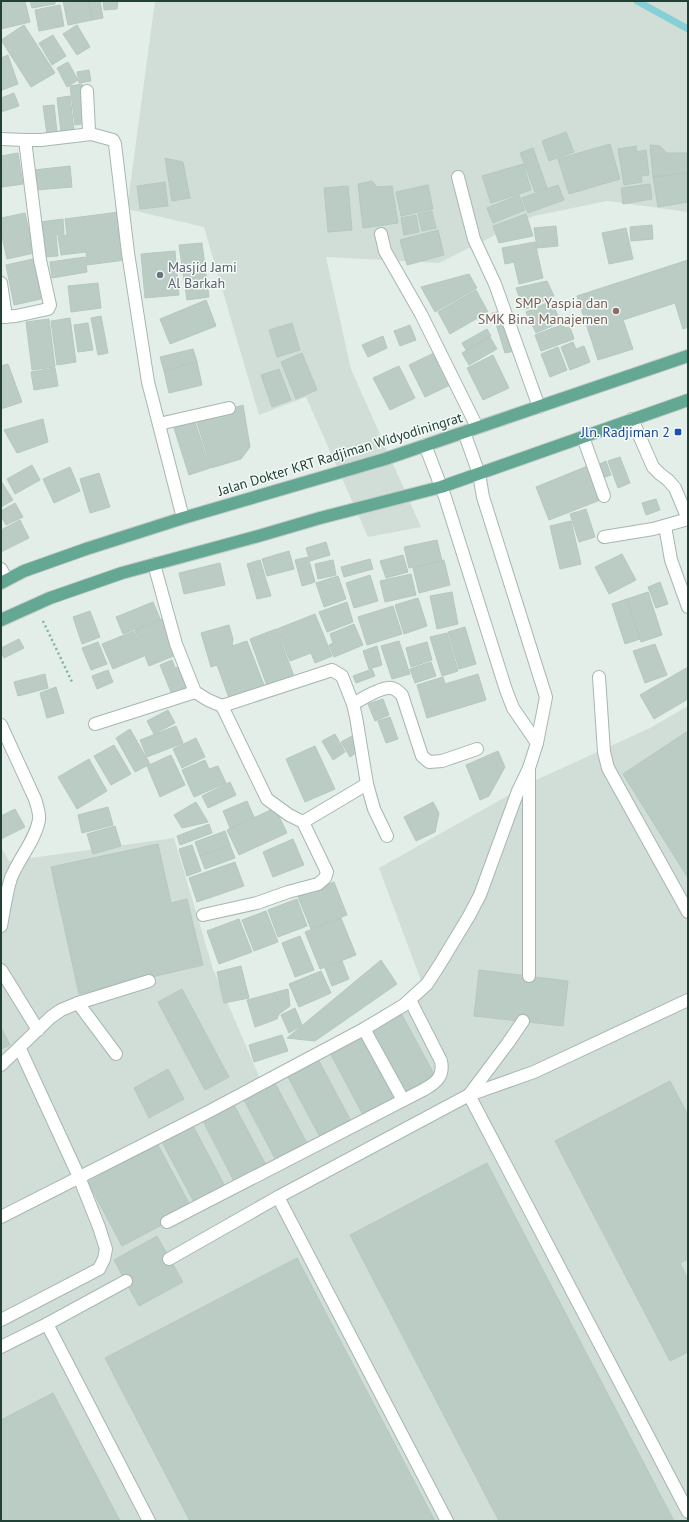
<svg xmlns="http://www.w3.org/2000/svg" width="689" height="1522" viewBox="0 0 689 1522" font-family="'PT Sans',sans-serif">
  <rect width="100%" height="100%" fill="#e3eee9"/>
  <g fill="#d1ded8">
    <path d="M155,1H688V212L607,201L534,216L439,263L326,257L351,369L421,527L368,537L306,397L259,415L204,227L127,209Z"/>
    <path d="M688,706V1521H1V847L9,861L174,838L213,969L261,1081L423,986L379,868L536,780L650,728Z"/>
  </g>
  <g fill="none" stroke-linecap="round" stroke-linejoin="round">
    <path stroke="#87cfd7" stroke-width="7" d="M637,1L688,29"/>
  </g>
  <g fill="#bbccc4" stroke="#b5c8bf">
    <path d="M1,1H25L30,22L1,29Z"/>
    <path d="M30,1H55V4L32,8Z"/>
    <path d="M63,1H88L92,20L68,25Z"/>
    <path d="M89,1H100L103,18L92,20Z"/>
    <path d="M103,1H118L117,9L104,10Z"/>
    <path d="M60,5L64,26L39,31L35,10Z"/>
    <path d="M24,25L55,73L31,87L1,40Z"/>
    <path d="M77,25L90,47L77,55L63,34Z"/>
    <path d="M53,35L66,56L52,65L39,43Z"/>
    <path d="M8,55L18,84L2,90L1,87V58Z"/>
    <path d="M68,62L78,80L67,87L57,68Z"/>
    <path d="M89,70L91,81L79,83L77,72Z"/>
    <path d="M82,84L88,123L75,125L70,86Z"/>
    <path d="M14,93L19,106L1,112V98Z"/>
    <path d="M70,96L74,130L61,132L57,98Z"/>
    <path d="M54,105L57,132L47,134L43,106Z"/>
    <path d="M566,132L574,152L549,161L542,141Z"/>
    <path d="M610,144L620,179L569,194L558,159Z"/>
    <path d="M650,145L660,146L667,153H688V173L653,177Z"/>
    <path d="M636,146L637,152L646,150L649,175L641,176L642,182L624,185L618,149Z"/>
    <path d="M533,148L547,188L535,192L520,153Z"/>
    <path d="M18,153L23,184L2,187L1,156Z"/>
    <path d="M165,158L183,162L190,198L172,201Z"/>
    <path d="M523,164L531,190L491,203L482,176Z"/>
    <path d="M70,166L72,187L36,190L34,170Z"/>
    <path d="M688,173V202L658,207L653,177Z"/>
    <path d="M372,181L377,187L392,186L398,223L363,228L358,184Z"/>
    <path d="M165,182L168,206L140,209L137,186Z"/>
    <path d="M650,184L652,199L623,204L621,188Z"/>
    <path d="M428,185L433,209L401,216L396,192Z"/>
    <path d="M558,185L564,200L528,213L522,198Z"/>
    <path d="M348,186L352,230L328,232L324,188Z"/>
    <path d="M519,195L525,210L493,223L487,208Z"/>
    <path d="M432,211L436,228L422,231L418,214Z"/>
    <path d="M119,212L125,260L87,265L86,252L61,255L58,236L67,235L65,219Z"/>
    <path d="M25,213L34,253L7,259L1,232V218Z"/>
    <path d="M526,214L533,236L499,243L493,226Z"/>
    <path d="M416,215L419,232L404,235L401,218Z"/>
    <path d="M63,219L64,234L56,235L58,256L43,257L40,222Z"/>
    <path d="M652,225L653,239L631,241L630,227Z"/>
    <path d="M556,226L558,246L537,248L534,228Z"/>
    <path d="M626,228L633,259L609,264L602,233Z"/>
    <path d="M438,230L444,255L407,265L400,240Z"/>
    <path d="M535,242L543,278L519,284L514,262L505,264L502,248Z"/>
    <path d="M202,243L209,297L187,300L179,245Z"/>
    <path d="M175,251L179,295L145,298L141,254Z"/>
    <path d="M85,257L87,272L52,278L50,262Z"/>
    <path d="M33,259L41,299L14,305L6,265Z"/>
    <path d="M688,260V327L683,329L675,303L623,320L633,349L598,360L577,296Z"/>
    <path d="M469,274L477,288L435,312L421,287Z"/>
    <path d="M547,281L554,296L524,310L516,288Z"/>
    <path d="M98,283L101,308L71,312L68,286Z"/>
    <path d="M476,290L488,312L450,334L438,312Z"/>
    <path d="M206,300L216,326L170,344L160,319Z"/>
    <path d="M551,301L561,322L536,333L526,312Z"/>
    <path d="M501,311L506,324L497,327L492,313Z"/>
    <path d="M101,316L108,353L98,355L91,318Z"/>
    <path d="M70,318L76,362L57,365L51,321Z"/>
    <path d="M49,319L55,367L32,370L26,322Z"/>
    <path d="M88,323L93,350L78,352L74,325Z"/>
    <path d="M292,323L300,350L277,357L269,330Z"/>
    <path d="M410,325L416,340L400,346L394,331Z"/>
    <path d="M507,325L515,351L505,353L497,327Z"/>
    <path d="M561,325L566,328L570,327L574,339L541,351L535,335Z"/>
    <path d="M487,329L491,336L466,350L462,343Z"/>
    <path d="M383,336L387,348L368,357L362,345Z"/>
    <path d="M490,337L497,349L469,365L462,353Z"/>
    <path d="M573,342L576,349L584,346L590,362L570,370L561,347Z"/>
    <path d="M558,347L567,370L550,377L541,354Z"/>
    <path d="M193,349L197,362L164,371L160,357Z"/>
    <path d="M302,353L317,390L296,399L281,362Z"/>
    <path d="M434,353L450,385L425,397L409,365Z"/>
    <path d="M493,355L509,388L483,400L467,368Z"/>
    <path d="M197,362L202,385L169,393L164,371Z"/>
    <path d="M8,364L22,402L1,409V366Z"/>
    <path d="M399,366L415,398L390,410L373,378Z"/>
    <path d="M55,368L58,386L34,390L31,372Z"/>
    <path d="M279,369L291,400L272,407L261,375Z"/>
    <path d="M243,405L250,447L241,459L211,468L196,419Z"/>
    <path d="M43,419L48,442L17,453L4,430Z"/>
    <path d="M194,419L210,468L189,475L173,425Z"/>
    <path d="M620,457L630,483L618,488L608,461Z"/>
    <path d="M606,461L611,475L600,479L595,466Z"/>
    <path d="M32,465L40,480L15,494L7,479Z"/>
    <path d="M590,465L603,499L549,520L536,487Z"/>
    <path d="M70,467L80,491L54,503L43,479Z"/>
    <path d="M99,473L110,507L90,513L80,479Z"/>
    <path d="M1,481L13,500L1,507Z"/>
    <path d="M656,499L660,510L646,515L642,503Z"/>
    <path d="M15,503L23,517L6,525L1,516V511Z"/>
    <path d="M586,509L595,537L579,542L570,514Z"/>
    <path d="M20,520L29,538L1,552V530Z"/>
    <path d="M571,521L581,564L560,569L550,526Z"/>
    <path d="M437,540L442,561L409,568L404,547Z"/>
    <path d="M326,542L330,555L310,561L306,548Z"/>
    <path d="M289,551L294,569L267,576L262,559Z"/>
    <path d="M622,554L636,580L609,594L595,567Z"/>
    <path d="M403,555L408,572L386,578L380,561Z"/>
    <path d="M308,557L315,582L302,586L295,560Z"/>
    <path d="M370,559L373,569L344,577L341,567Z"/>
    <path d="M260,560L271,596L257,599L247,564Z"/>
    <path d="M333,560L336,575L318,579L315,564Z"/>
    <path d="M444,560L450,585L419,593L413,568Z"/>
    <path d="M220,563L225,585L184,594L179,573Z"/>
    <path d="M411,574L416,595L385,602L380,581Z"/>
    <path d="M370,575L378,601L354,608L346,583Z"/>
    <path d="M338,576L346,599L324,607L316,583Z"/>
    <path d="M660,582L668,604L656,608L648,587Z"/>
    <path d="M452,592L458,624L437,629L430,596Z"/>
    <path d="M648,592L662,635L641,642L627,599Z"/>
    <path d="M418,598L427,626L404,634L395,605Z"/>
    <path d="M627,599L640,639L625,644L612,604Z"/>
    <path d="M153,602L160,619L123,634L116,617Z"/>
    <path d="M347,602L353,622L327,632L319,612Z"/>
    <path d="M393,606L402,634L367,645L358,617Z"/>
    <path d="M90,611L100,637L82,644L73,617Z"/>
    <path d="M315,614L332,656L315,663L311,653L290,661L277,629Z"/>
    <path d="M162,619L176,655L149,666L135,630Z"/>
    <path d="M354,624L363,645L334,657L329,645L333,643L330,634Z"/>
    <path d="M229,625L233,639L232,646L247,641L264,685L229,698L217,665L211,667L201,633Z"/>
    <path d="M465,627L476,664L459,669L448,632Z"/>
    <path d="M276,629L294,676L267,686L250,639Z"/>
    <path d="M134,631L144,656L113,669L102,644Z"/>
    <path d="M447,633L458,671L442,676L430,637Z"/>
    <path d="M19,639L24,648L4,658L1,652V648Z"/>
    <path d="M399,641L410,674L392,679L381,646Z"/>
    <path d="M98,642L107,664L91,670L82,648Z"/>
    <path d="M427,642L432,660L411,667L406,648Z"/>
    <path d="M655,644L667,675L645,683L633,651Z"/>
    <path d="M377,646L382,665L369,669L363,651Z"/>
    <path d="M172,660L175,668L182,666L190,691L173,697L160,665Z"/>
    <path d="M431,662L436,676L415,683L410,669Z"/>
    <path d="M688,667V699L654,719L640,695Z"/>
    <path d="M372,669L375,676L356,683L353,676Z"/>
    <path d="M108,670L113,682L97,689L92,676Z"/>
    <path d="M45,674L48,688L18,696L14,682Z"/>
    <path d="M478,674L486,700L427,718L417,685L443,677L445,684Z"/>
    <path d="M56,687L64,713L47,718L40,693Z"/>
    <path d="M383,699L389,715L375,721L368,704Z"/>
    <path d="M168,710L175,723L154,734L147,721Z"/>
    <path d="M390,717L398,739L386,743L378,721Z"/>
    <path d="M176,726L183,743L147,757L140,740Z"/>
    <path d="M130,729L150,764L135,772L116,738Z"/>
    <path d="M688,731V878L623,774Z"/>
    <path d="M335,734L345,752L333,760L322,741Z"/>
    <path d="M352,736L360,750L350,757L341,742Z"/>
    <path d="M196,738L205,757L182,768L173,749Z"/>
    <path d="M114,745L131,774L111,785L94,756Z"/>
    <path d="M315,746L335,789L305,802L286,759Z"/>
    <path d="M498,751L505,767L489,796L480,800L466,765Z"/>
    <path d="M171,755L185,785L160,797L147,766Z"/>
    <path d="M89,759L107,791L77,809L58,777Z"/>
    <path d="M205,760L209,769L218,766L226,783L194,797L182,770Z"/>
    <path d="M230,782L236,795L208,808L202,796Z"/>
    <path d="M247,801L254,817L230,828L223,811Z"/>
    <path d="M196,802L208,822L182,828L174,815Z"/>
    <path d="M433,802L439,813L435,832L416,841L404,817Z"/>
    <path d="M108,807L113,825L82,833L78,815Z"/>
    <path d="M275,808L287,833L239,855L227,830Z"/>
    <path d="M15,809L25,827L1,839V816Z"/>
    <path d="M209,824L212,833L180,845L177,836Z"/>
    <path d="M115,826L121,846L93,854L87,834Z"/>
    <path d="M225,831L230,845L200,856L195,842Z"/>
    <path d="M293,839L304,865L273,877L263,852Z"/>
    <path d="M158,844L171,903L187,899L203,965L79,994L51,867Z"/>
    <path d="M192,845L201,871L187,876L179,849Z"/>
    <path d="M230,845L235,858L205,869L200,856Z"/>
    <path d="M235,862L244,886L197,902L189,878Z"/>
    <path d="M334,882L347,915L311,929L298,897Z"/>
    <path d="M297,899L307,926L278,937L268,910Z"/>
    <path d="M266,911L278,942L254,951L242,920Z"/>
    <path d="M341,918L356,955L320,969L305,932Z"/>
    <path d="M239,919L252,952L219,964L207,931Z"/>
    <path d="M300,936L314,970L295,977L282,943Z"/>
    <path d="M381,960L397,984L315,1041L287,1038Z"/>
    <path d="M342,961L349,979L332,986L325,968Z"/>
    <path d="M241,966L249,998L224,1003L217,972Z"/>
    <path d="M479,970L568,981L563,1026L474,1016Z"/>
    <path d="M321,971L331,993L299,1007L289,984Z"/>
    <path d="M182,989L229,1077L205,1090L158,1002Z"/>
    <path d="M288,989L290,1006L279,1014L277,1019L255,1027L247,1000Z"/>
    <path d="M295,1008L302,1025L289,1033L281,1015Z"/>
    <path d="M401,1013L435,1076L403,1093L369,1029Z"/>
    <path d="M1,1027L10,1045L1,1049Z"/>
    <path d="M282,1035L288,1051L254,1062L249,1045Z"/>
    <path d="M360,1035L394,1099L363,1115L329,1051Z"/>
    <path d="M318,1059L352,1123L321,1139L287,1075Z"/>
    <path d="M168,1069L184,1099L149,1118L134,1088Z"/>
    <path d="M670,1081L688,1115V1259L680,1263L688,1279V1352L670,1361L555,1141Z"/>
    <path d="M275,1083L309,1147L278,1164L244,1100Z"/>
    <path d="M233,1103L267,1167L235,1183L202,1119Z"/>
    <path d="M192,1124L226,1188L195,1204L161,1140Z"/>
    <path d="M158,1145L192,1209L122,1246L88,1182L115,1167L114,1164L135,1152L137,1156Z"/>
    <path d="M487,1163L674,1521H499L350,1235Z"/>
    <path d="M157,1236L183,1282L139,1306L114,1260Z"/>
    <path d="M297,1258L435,1521H190L105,1358Z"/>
    <path d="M53,1393L120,1521H1V1420Z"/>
  </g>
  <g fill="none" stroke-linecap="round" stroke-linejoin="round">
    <defs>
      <g id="lane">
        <path d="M464,432L479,474L483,497L546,697L537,743L529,768V976"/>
        <path d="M425,445L445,497L506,690L513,708L537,743"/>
        <path d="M599,677L604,752L608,768L688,912"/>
        <path d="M1,725L35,799C37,806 40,813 39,820C35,841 19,858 11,878C6,893 4,911 1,926"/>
        <path d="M1,970L38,1030"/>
        <path d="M78,1003L116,1054"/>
        <path d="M523,1021L508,1043L469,1095L688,1512"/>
        <path d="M364,1029L403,1100"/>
        <path d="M1,1065L51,1017L61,1010L78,1003L149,981"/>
        <path d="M278,1197L447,1521"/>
        <path d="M1,1217L208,1112L364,1029L404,1005L427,984L440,964L469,916L480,895L518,791L529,768"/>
        <path d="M167,1222L425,1089C437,1082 444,1076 441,1061L410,1000"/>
        <path d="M169,1259L278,1197L469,1095L534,1072L688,1000"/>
        <path d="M1,1320L99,1269L104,1259L106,1249L99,1227L79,1177L20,1049"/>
        <path d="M47,1324L149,1521"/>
        <path d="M1,1347L47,1324L126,1281"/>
      </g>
      <g id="street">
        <path d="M87,91L89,131L91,134L113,140L115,144L128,253L148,382L183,518"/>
        <path d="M1,139L25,140"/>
        <path d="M458,177L474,239L495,284L539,407"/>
        <path d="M381,234L385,251L421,314L477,427"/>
        <path d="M1,283L6,317"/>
        <path d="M1,317L16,316L48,309L50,305L40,260L25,140H41L91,134"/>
        <path d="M159,424L229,408"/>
        <path d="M583,437L604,496"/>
        <path d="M665,526L671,560L688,607"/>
        <path d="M604,537L653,529L688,519L675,488L668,480L660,474L653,467L632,419"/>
        <path d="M154,564L176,644L195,692L208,700L222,706L267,799L289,815L303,822L327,872L325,878L318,884L288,892L257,903L203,915"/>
        <path d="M1,569L6,579"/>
        <path d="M353,704C362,699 377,689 388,688C394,687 398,691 402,695L422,756L429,762L442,761L477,749"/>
        <path d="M222,706L332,670L342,676L353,704L356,717L367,784L303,822"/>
        <path d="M95,724L195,692"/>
        <path d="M367,784L374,809L387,836"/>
      </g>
      <g id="primary">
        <path d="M1,583L24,571L86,549L183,518L385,459L688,356"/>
        <path d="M1,620L50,598L122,573L262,535L320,518L441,487L688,400"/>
      </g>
    </defs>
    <use href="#lane" stroke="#a5b7b0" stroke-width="14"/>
    <use href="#street" stroke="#a5b7b0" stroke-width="14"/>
    <use href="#primary" stroke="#c1cac7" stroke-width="14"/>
    <path stroke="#81b4a1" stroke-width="2.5" stroke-dasharray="2 3" stroke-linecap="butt" d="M43,621L73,684"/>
    <use href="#lane" stroke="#fff" stroke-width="12"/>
    <use href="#street" stroke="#fff" stroke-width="12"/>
    <use href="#primary" stroke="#64a792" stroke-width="12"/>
  </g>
  <circle fill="#6b7280" stroke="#f4faf7" stroke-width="1.5" cx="160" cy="275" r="4"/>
  <circle fill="#8d6e63" stroke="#f4faf7" stroke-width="1.5" cx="616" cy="311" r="4"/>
  <rect fill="#1a4fb4" stroke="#f4faf7" stroke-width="1.5" x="674" y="428" width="8" height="8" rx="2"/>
  <g text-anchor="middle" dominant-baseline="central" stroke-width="3" stroke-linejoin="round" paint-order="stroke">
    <g font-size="14" fill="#5b616d" stroke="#f4faf7" text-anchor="start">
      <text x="168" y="267">Masjid Jami<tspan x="168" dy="16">Al Barkah</tspan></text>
    </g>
    <g font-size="14" fill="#785e54" stroke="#f4faf7" text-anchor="end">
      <text x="608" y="303">SMP Yaspia dan<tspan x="608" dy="16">SMK Bina Manajemen</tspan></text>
    </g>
    <g font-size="14" fill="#164399" stroke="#f4faf7" text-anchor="end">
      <text x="670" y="432">Jln. Radjiman 2</text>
    </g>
    <g font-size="14" fill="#214137" stroke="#f4faf7">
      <text transform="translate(340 454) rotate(-17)">Jalan Dokter KRT Radjiman Widyodiningrat</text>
    </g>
  </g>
  <rect width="689" height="1522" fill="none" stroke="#214137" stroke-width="4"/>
</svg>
